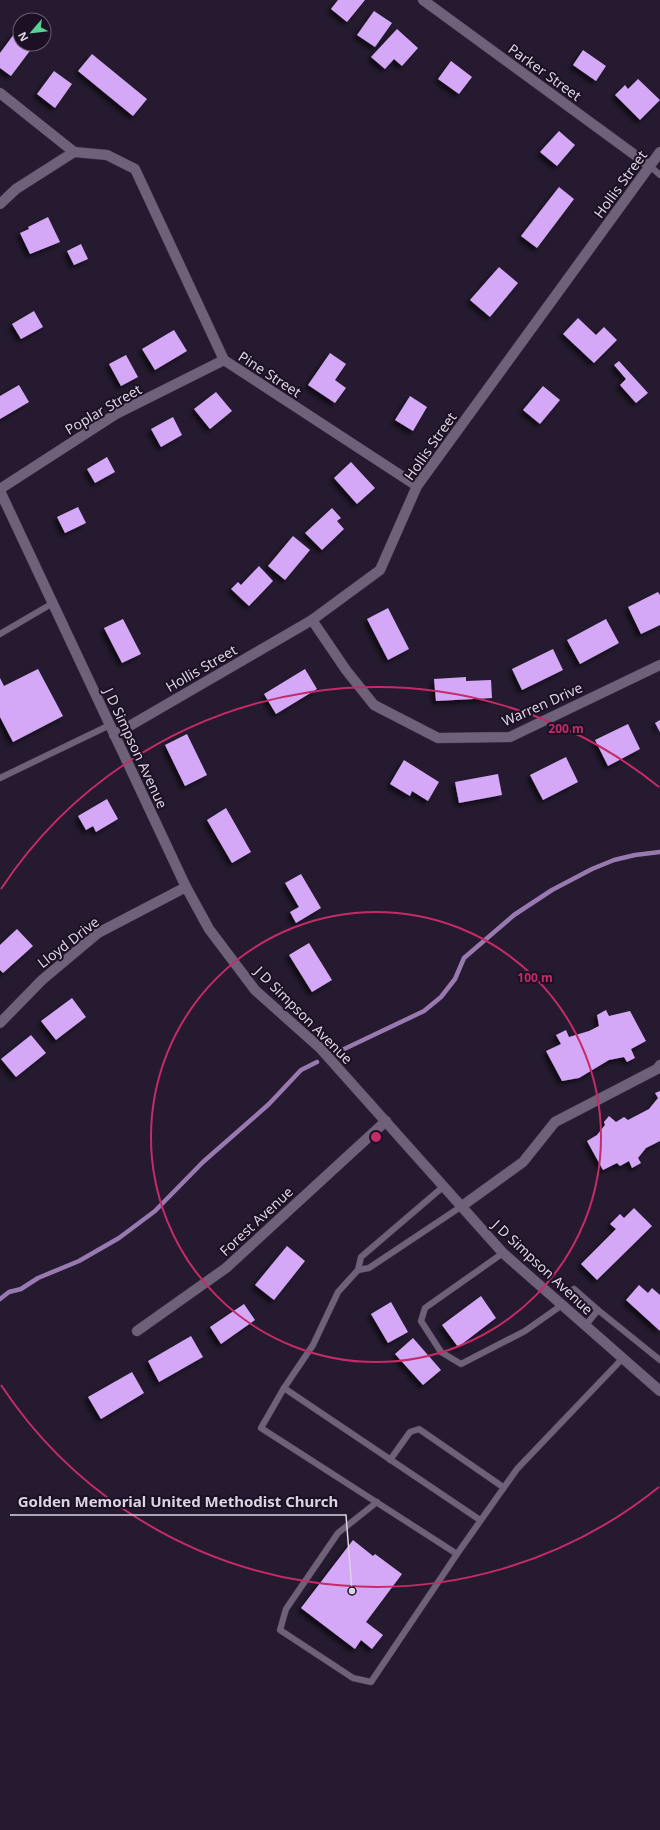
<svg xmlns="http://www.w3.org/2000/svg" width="660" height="1830" viewBox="0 0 660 1830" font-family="'Noto Sans',sans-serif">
  <defs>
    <filter id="shadow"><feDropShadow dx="-3.5" dy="3.5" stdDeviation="2" flood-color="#0009"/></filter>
  </defs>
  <rect width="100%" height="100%" fill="#251a2f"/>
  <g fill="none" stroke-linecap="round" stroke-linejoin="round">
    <g stroke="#9879b0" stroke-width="4.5">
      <path d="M340,1051L424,1011L441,997L455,979L464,958L514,915L552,890L592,869L614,860L635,855L660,852"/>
      <path d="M0,1299L9,1292L21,1289L38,1278L79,1261L119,1238L155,1211L203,1162L269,1104L301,1070L317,1062"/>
    </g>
  </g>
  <g fill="#d4a8f7" filter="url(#shadow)">
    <path d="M338,0H365L347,22L331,9Z"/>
    <path d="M374,11L392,23L375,47L357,35Z"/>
    <path d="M29,13L39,20H24Z"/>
    <path d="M20,26V44H35L11,76L0,68V53Z"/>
    <path d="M397,29L418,48L402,66L394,59L385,69L371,57Z"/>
    <path d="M583,50L606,66L596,81L573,65Z"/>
    <path d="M92,54L147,99L133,116L78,71Z"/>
    <path d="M451,61L472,77L459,94L438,79Z"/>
    <path d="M54,71L72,84L55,108L37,94Z"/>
    <path d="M638,79L660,100L640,120L615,95L625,85L628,89Z"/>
    <path d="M559,131L575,145L557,166L540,152Z"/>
    <path d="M559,187L574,199L537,248L521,236Z"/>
    <path d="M48,217L60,242L30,254L20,233L29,229L28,227Z"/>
    <path d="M81,244L88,259L74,265L67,251Z"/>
    <path d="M499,267L518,283L490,317L470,300Z"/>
    <path d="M34,311L43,327L21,339L12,324Z"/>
    <path d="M578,318L596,335L604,327L617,340L594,363L563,334Z"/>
    <path d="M174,330L187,351L155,370L142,349Z"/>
    <path d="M330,353L346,364L335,380L346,388L335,403L308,385Z"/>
    <path d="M126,355L138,377L121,386L109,364Z"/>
    <path d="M619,361L648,393L636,403L620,385L626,379L614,365Z"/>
    <path d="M19,385L29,402L0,419V396Z"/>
    <path d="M543,386L560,400L540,424L523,410Z"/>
    <path d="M216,392L232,411L210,429L194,409Z"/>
    <path d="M410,396L427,407L413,431L395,420Z"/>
    <path d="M173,417L182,435L161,447L151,429Z"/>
    <path d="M107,457L115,472L95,483L87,469Z"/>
    <path d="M351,462L375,488L357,504L334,478Z"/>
    <path d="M78,507L86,523L65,533L57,517Z"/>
    <path d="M332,508L341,518L337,521L344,529L322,550L305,533Z"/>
    <path d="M293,536L310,550L285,580L268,566Z"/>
    <path d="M259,566L273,581L249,606L231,589L238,582L241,585Z"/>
    <path d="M658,592L660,595V625L641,634L628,607Z"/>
    <path d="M388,608L409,649L388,660L367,619Z"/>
    <path d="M123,619L141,654L122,663L104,628Z"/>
    <path d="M606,619L619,643L580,664L567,640Z"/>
    <path d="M553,649L563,670L522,690L512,669Z"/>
    <path d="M38,669L63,716L13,742L0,717V678L4,686Z"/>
    <path d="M305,669L317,689L276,714L264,694Z"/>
    <path d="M466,677V681L491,680L492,698L436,701L434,679Z"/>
    <path d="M660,720V732L655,723Z"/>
    <path d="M628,724L640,749L608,766L595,740Z"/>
    <path d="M187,734L207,775L185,786L165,745Z"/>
    <path d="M566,757L578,782L543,800L530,775Z"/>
    <path d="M404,760L439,782L428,801L412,791L410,796L390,784Z"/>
    <path d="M498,774L502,795L459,803L455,782Z"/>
    <path d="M107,799L118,819L96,832L93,826L86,830L78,816Z"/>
    <path d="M226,808L251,852L232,863L207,820Z"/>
    <path d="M301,874L321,908L296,923L290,912L299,907L285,883Z"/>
    <path d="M17,929L33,946L3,973L0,970V945Z"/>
    <path d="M309,943L332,980L312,992L289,955Z"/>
    <path d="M72,998L86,1017L56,1040L41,1021Z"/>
    <path d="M606,1010L609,1016L630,1011L646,1041L631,1049L635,1058L627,1062L624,1057L609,1060L579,1078L562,1081L546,1051L561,1044L556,1035L566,1030L569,1037L589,1031L599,1026L597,1015Z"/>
    <path d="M31,1035L46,1053L16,1077L1,1059Z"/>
    <path d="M660,1091V1141L646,1148L638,1158L641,1163L632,1168L629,1161L620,1166L617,1163L603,1170L587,1141L597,1135L605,1125L604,1122L609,1116L616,1122L624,1117L628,1120L649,1109L658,1098L655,1093Z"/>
    <path d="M634,1208L652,1226L597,1280L581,1264L616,1229L610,1224L620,1214L624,1218Z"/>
    <path d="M287,1246L305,1261L274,1300L255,1285Z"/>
    <path d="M639,1285L648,1293L652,1288L660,1295V1331L626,1300Z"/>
    <path d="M481,1296L496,1318L458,1347L442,1325Z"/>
    <path d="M391,1302L408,1332L388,1343L371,1314Z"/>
    <path d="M244,1304L255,1320L221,1344L210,1327Z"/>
    <path d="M191,1336L203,1357L159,1382L148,1361Z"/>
    <path d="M413,1338L441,1370L423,1385L395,1354Z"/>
    <path d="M132,1372L144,1393L101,1419L88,1397Z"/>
    <path d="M353,1540L373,1556L375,1554L402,1574L366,1622L383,1635L372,1649L361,1640L355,1649L301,1608Z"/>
  </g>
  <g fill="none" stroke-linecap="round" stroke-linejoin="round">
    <defs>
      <g id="lane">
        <path d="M650,166L660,175"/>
        <path d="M0,634L53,603"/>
        <path d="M0,778L110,725"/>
        <path d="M444,1186L361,1257L358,1270L338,1292L313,1345L284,1388L261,1428L457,1554"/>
        <path d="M503,1253L425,1308L421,1321L441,1352L461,1364L525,1331L562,1305"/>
        <path d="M358,1270L369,1268L462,1206"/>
        <path d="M574,1289L598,1310"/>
        <path d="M585,1326L598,1310L660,1360"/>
        <path d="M284,1388L480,1520"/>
        <path d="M390,1460L410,1432L419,1429L503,1487"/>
        <path d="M377,1502L338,1533L286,1609L280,1630L353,1678L371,1682L457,1554L517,1469L622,1359"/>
      </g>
      <g id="street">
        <path d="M423,0L650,166"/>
        <path d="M0,93L74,152"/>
        <path d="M0,204L16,189L74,152L107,155L135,169L224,360L417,486"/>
        <path d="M0,489L116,414L224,360"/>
        <path d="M0,491L186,887L209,929L255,990L320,1048L503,1253L660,1391"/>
        <path d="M312,620L346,670L374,705L438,738L510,737L660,665"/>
        <path d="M114,735L312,620L380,570L417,486L660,152"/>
        <path d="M0,1023L42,980L98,933L186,887"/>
        <path d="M462,1206L523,1162L555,1122L657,1069L660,1065"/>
        <path d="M137,1331L226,1268L386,1121"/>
      </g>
    </defs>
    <use href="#lane" stroke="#3f3647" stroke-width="7"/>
    <use href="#street" stroke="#3f3647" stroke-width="11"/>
    <use href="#lane" stroke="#6f617a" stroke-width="6"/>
    <use href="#street" stroke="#6f617a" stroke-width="10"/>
  </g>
  <g fill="none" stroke="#c52b69" stroke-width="2">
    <circle cx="376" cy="1137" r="225"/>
    <path d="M659 1487A450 450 0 0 1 1 1385M1 889A450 450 0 0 1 659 787"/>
  </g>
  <g text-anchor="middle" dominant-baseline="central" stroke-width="4" stroke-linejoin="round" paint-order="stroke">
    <g font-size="14" fill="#dcd4e3" stroke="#1c1025">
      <text transform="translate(545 72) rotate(36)">Parker Street</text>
      <text transform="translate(620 184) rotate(-54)">Hollis Street</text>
      <text transform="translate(270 374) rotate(33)">Pine Street</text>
      <text transform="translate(103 409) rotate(-30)">Poplar Street</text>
      <text transform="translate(430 446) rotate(-55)">Hollis Street</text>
      <text transform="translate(201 668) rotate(-30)">Hollis Street</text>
      <text transform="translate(542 704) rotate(-24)">Warren Drive</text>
      <text transform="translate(136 748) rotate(65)">J D Simpson Avenue</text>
      <text transform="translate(68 942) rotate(-38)">Lloyd Drive</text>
      <text transform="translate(304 1015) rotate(45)">J D Simpson Avenue</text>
      <text transform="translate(256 1221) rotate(-43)">Forest Avenue</text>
      <text transform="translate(543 1267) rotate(43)">J D Simpson Avenue</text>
    </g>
  </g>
  <circle cx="376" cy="1137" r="6" fill="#c52b69" stroke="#1c1025" stroke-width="2"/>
  <g font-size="12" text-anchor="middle" font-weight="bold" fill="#c52b69" stroke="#1c1025" stroke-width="4" stroke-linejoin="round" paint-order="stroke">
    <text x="566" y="733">200 m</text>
    <text x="535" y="982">100 m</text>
  </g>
  <path fill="none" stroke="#dcd4e3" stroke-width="1.5" d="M352 1591L346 1515H10"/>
  <circle fill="#dcd4e3" stroke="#1c1025" stroke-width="1.5" cx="352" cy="1591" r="4"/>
  <g font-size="15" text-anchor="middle" font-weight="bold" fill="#dcd4e3" stroke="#1c1025" stroke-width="4" stroke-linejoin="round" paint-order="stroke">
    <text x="178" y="1507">Golden Memorial United Methodist Church</text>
  </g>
  <g transform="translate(32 32) rotate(242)"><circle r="19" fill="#1c1025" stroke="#695e71"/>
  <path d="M0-3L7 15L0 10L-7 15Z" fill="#54d395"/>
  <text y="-6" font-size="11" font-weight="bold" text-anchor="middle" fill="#dcd4e3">N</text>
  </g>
</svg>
